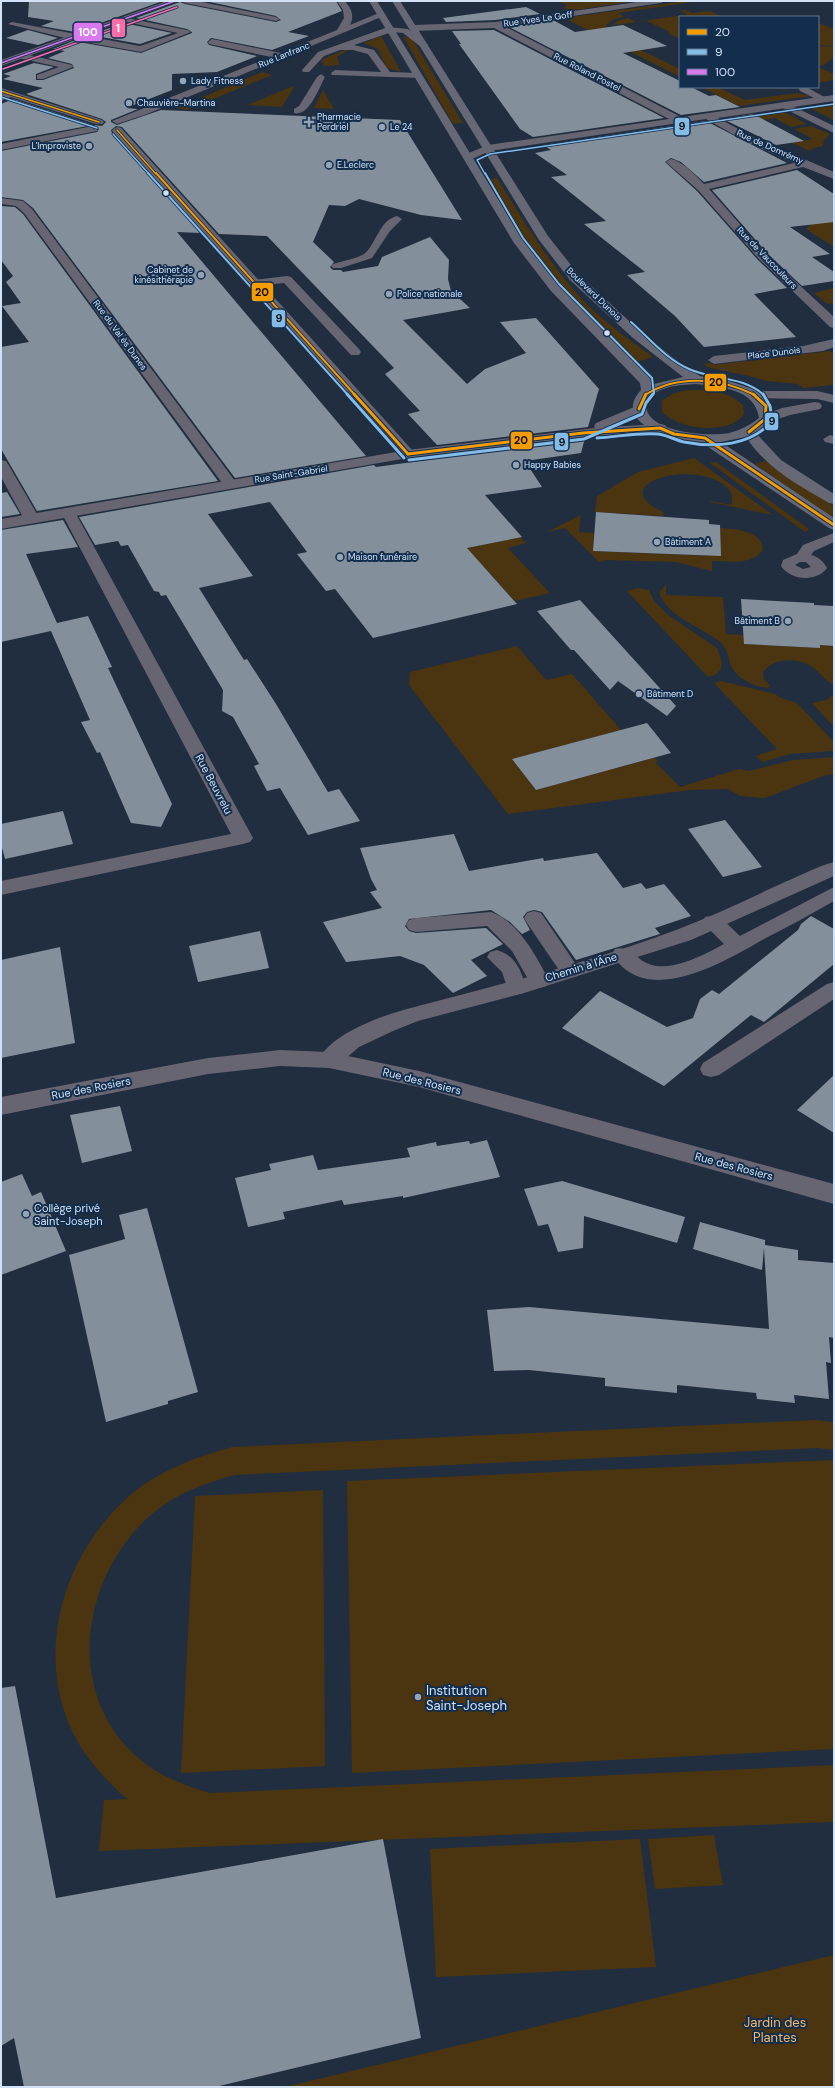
<svg xmlns="http://www.w3.org/2000/svg" width="835" height="2088" viewBox="0 0 835 2088" font-family="'DM Sans',sans-serif">
  <rect width="100%" height="100%" fill="#202e3f"/>
  <g fill="#4b3510">
    <path d="M557,1H636L568,11L563,8L567,5Z"/>
    <path d="M685,1H699L619,13L624,17L612,20L606,26L633,40L624,42L680,69V77L564,18Z"/>
    <path d="M686,10L692,13L710,11L723,17H684L687,14L680,11Z"/>
    <path d="M684,15L678,21L680,39L667,33L670,32L647,21L612,25L617,21L628,18L636,22Z"/>
    <path d="M818,23L834,29V46L818,45Z"/>
    <path d="M381,36L401,72L387,68L378,49L364,43Z"/>
    <path d="M403,36L411,38L414,42L463,123L454,124L450,119Z"/>
    <path d="M818,46L834,47L833,58L824,65L818,66Z"/>
    <path d="M350,49L337,57L340,65L324,66L322,62L323,59L342,51Z"/>
    <path d="M818,67L834,74V80L818,83Z"/>
    <path d="M262,72L272,75L187,110L177,108Z"/>
    <path d="M291,87H294L282,107L247,105Z"/>
    <path d="M701,87H717L745,100L797,93L811,96L739,106Z"/>
    <path d="M323,90L334,109L314,108Z"/>
    <path d="M834,105V120L810,108Z"/>
    <path d="M782,111L807,124L791,127L775,118L736,124L740,117Z"/>
    <path d="M811,126L830,134L824,140L823,146L813,148L810,151L792,143L813,139L794,129Z"/>
    <path d="M497,178C526,225 556,276 597,314C614,329 634,343 653,357L637,362L571,296L539,259L515,224L487,179Z"/>
    <path d="M834,217V247L806,229L817,219Z"/>
    <path d="M834,288V303L827,304L814,293Z"/>
    <path d="M830,351L834,354V385L803,388L798,384L767,381L749,376L711,368L702,364L711,363L714,365Z"/>
    <path d="M696,390C713,390 732,393 743,406L744,414C730,436 676,430 662,411V401C672,392 684,390 696,390Z"/>
    <path d="M694,458L773,515L710,502L711,501L731,505C734,496 731,490 723,484C689,460 604,484 663,512L664,516L595,512L597,496L638,472Z"/>
    <path d="M765,461L834,506V518L755,464Z"/>
    <path d="M716,462L809,529L805,532L710,463Z"/>
    <path d="M581,515L579,532L594,533L593,551L710,556L720,528C734,529 763,530 763,550C751,566 729,561 712,561V571L676,562L607,560L599,562L565,528L547,532Z"/>
    <path d="M520,537L526,543L508,548L550,593L515,601L467,548Z"/>
    <path d="M666,584V595L723,597L726,634L744,635V644L820,648V645L834,646V685C825,681 820,672 812,667C797,657 774,658 763,672L764,679L770,686L767,688C753,686 735,678 730,663C728,655 727,648 720,642C700,626 669,618 659,593Z"/>
    <path d="M637,588L649,590L654,601L668,615L717,648L722,662L721,669L715,675L708,677L627,591Z"/>
    <path d="M517,646L546,680L572,674L621,730L512,759L536,790L602,772L612,766L615,769L646,760L652,755L658,761L655,762L680,787L739,769L749,771L793,760L834,757V774L826,775L765,798L740,796L728,789L690,790L508,814L409,685L410,672Z"/>
    <path d="M721,681L775,694L781,698L797,703L834,742V751L790,754L762,762L756,756L777,749L714,683Z"/>
    <path d="M834,694V727L812,703L827,700Z"/>
    <path d="M814,1420L834,1422V1450L818,1448L235,1475C206,1483 177,1493 153,1513C78,1577 62,1702 147,1765C166,1779 188,1786 210,1793L834,1765V1822L99,1851L104,1800L128,1799L123,1796C104,1777 85,1758 73,1733C33,1650 65,1549 134,1492C163,1469 197,1457 232,1447Z"/>
    <path d="M834,1460V1749L352,1773L347,1481Z"/>
    <path d="M323,1490L325,1766L181,1773L195,1496Z"/>
    <path d="M714,1835L723,1885L655,1889L648,1839Z"/>
    <path d="M640,1839L656,1967L436,1977L430,1849Z"/>
    <path d="M834,1955V2087H285Z"/>
  </g>
  <g fill="#848f9c">
    <path d="M29,1H163L75,32L41,26L54,21L28,17Z"/>
    <path d="M205,1H336L342,11L288,32L309,36L272,50L211,38L207,42L209,45L257,56L217,72L172,74V90L126,108L138,109L111,120V122L117,125L161,110L400,120L462,220L421,215L359,199L345,206L329,205L313,242L334,262L330,267L333,270H341L343,272L378,266L382,257L430,237L449,260L448,279L451,291L470,308L403,320L467,384L485,369L526,353L500,322L536,318L599,389L588,427L437,445L408,414L420,411L385,374L394,368L267,236L219,234L122,127L116,126L111,130L112,133L201,233L177,232L366,456L235,478L33,208L23,200L1,197V151L97,132L99,129L94,125L102,126L106,122L102,119L26,94L43,88L3,79L11,76L3,74L34,63L54,67L36,74V80H43L74,68L72,64L48,58L65,51L53,49L73,41L141,53L192,33V32L187,29L136,18L180,2L185,4L276,22L281,20L276,16Z"/>
    <path d="M526,7L540,14L495,20L446,22L443,18Z"/>
    <path d="M553,20L575,32L623,25L667,46L623,53L680,81V87H691L709,96L716,95L740,107L681,115L509,27Z"/>
    <path d="M124,23L172,33L140,44L90,35Z"/>
    <path d="M28,30L58,38L38,45L6,38Z"/>
    <path d="M494,30L664,118L533,137L520,129L459,44H461L452,31Z"/>
    <path d="M13,99L93,125L1,142V104Z"/>
    <path d="M753,114L804,141L776,145L723,119Z"/>
    <path d="M706,121L787,163L704,182L681,162L671,158L665,162L697,191L758,260L787,288L754,294L796,337L704,347L675,316L627,275L645,272L584,224L606,221L551,177L567,175L535,153L551,150L543,145Z"/>
    <path d="M797,170L834,194V222L790,227L830,254L812,257L834,272V281L802,286L768,254L712,190Z"/>
    <path d="M1,206L15,207L23,214L218,481L37,511L1,449V347L29,342L2,306L21,303L6,282L13,276L1,260Z"/>
    <path d="M585,438L581,453L525,461L542,487L485,495L522,537L467,548L517,604L373,638L335,589L326,591L297,554L307,552L270,502L208,514L253,576L199,588L244,660L247,659L276,704L328,792L339,789L360,821L308,835L280,788L267,791L254,766L259,764L233,717L222,711L223,690L166,595L161,596L159,592L154,591L128,545L121,546L118,541L95,545L79,517L374,465L376,467L449,457L447,455Z"/>
    <path d="M7,492L20,514L1,517V493Z"/>
    <path d="M596,512L709,520V524L720,525L721,556L593,551Z"/>
    <path d="M63,520L78,547L26,554L57,623L88,616L112,667L108,668L172,804L161,827L131,823L100,752L97,753L81,722L90,720L51,631L1,642V530Z"/>
    <path d="M741,599L814,603V605L834,606V646L820,645V648L744,644Z"/>
    <path d="M580,600L676,706L667,716L618,681L610,690L574,650H571L537,611Z"/>
    <path d="M647,723L671,753L536,790L512,759Z"/>
    <path d="M63,811L73,844L5,859L1,844V824Z"/>
    <path d="M725,820L762,867L723,877L688,829Z"/>
    <path d="M454,834L469,871L543,858L544,861L597,853L623,888L641,883L646,889L664,884L691,916L655,928L660,934L576,960L542,912L534,910L527,912L523,917L530,930L522,934L510,922L491,910L409,919L405,926L409,931L416,933L486,928L503,944L471,960L487,976L453,993L424,965L400,956L346,962L323,922L382,908L370,892L377,890L371,879L360,848Z"/>
    <path d="M811,916L834,929V964L764,1022L751,1015L664,1086L562,1028L600,991L667,1027L693,1018L700,999L712,990L719,994L798,930L801,924Z"/>
    <path d="M260,931L269,968L198,982L189,946Z"/>
    <path d="M60,947L75,1043L1,1058V960Z"/>
    <path d="M834,1075V1133L797,1110Z"/>
    <path d="M120,1106L132,1151L82,1163L70,1115Z"/>
    <path d="M487,1140L500,1177L403,1198V1196L344,1205L342,1200L283,1212L285,1219L248,1227L235,1178L271,1170L269,1164L313,1155L318,1170L410,1157L407,1148L436,1142L437,1146L469,1141L470,1144Z"/>
    <path d="M22,1174L32,1196L41,1192L66,1251L1,1275V1182Z"/>
    <path d="M562,1181L685,1217L677,1243L584,1216L583,1248L558,1252L548,1224L538,1226L524,1189Z"/>
    <path d="M147,1208L198,1392L168,1401V1404L106,1422L69,1255L125,1239L119,1215Z"/>
    <path d="M700,1222L765,1240V1245L798,1250V1260L834,1263V1338L829,1337L831,1363L826,1362L829,1399L794,1395L795,1403L757,1399L756,1393L677,1385V1393L605,1386V1378L529,1370L494,1371L487,1310L529,1307L769,1329L764,1248L762,1270L693,1249Z"/>
    <path d="M15,1686L56,1898L383,1839L421,2038L215,2087H24L14,2038L1,2046V1688Z"/>
  </g>
  <g fill="none" stroke-linecap="round" stroke-linejoin="round">
    <g fill="#676572" fill-rule="evenodd">
      <path d="M181,1H197L276,17L280,19L276,21L185,3Z"/>
      <path d="M122,17L187,30L191,32L141,52L73,40L8,24L12,22L140,46L178,33L122,21Z"/>
      <path d="M388,27L408,29L428,45L421,47L403,33L392,32L354,45L374,50L390,72L418,73L421,74V78L332,75L331,73L335,70L381,72L368,54L353,50H340L324,56L309,72H303L302,70L318,52Z"/>
      <path d="M212,39L281,53L285,56L281,59L209,44L208,42Z"/>
      <path d="M21,53L72,65L73,67L43,79H37V75L59,67L18,58L17,56Z"/>
      <path d="M321,74L325,77C319,88 309,117 294,113V109L299,106L317,77Z"/>
      <path d="M800,87H806L828,99L823,102L820,101L800,91L799,89Z"/>
      <path d="M11,92L16,95L1,101V95Z"/>
      <path d="M784,102L834,126V133L781,107L779,105Z"/>
      <path d="M397,216L402,219L390,231L372,258L341,268H333L331,266L333,264C342,261 356,259 364,254C376,245 379,220 397,216Z"/>
      <path d="M287,276L291,277L359,349L361,352L359,355H351L284,283L253,286L247,283L253,280Z"/>
      <path d="M830,435L834,436V444L825,442L823,439Z"/>
      <path d="M834,533V542L814,551L811,555C819,557 823,561 827,568C816,583 790,580 781,566L783,560L797,554L803,545ZM800,562H806L811,567L803,569L795,565Z"/>
      <path d="M834,887V901C811,914 788,927 764,939C725,961 646,1010 612,954L615,949C631,945 635,959 649,964C670,973 706,954 724,944L702,922L705,917C720,913 729,926 740,936Z"/>
      <path d="M534,911L541,913L577,966L580,971L577,976L570,978L563,976L527,923L524,918L527,913Z"/>
      <path d="M491,912C517,920 538,958 549,981L546,986L539,988L532,986L512,951L487,926L416,932L409,930L406,925L409,920L416,918Z"/>
      <path d="M497,950C516,956 521,970 526,988L523,993L516,995L509,993L502,972L487,957L490,952Z"/>
      <path d="M834,982V999L719,1075L711,1077L703,1075L700,1069L703,1063L827,984Z"/>
    </g>
    <g fill="#676572" fill-rule="evenodd">
      <path d="M337,1H345C351,9 355,15 350,25L379,13L386,15L147,114L117,124L112,121L337,30L344,18L343,10Z"/>
      <path d="M644,1H665L661,3L504,26L681,117L834,95V101L718,118L755,138L834,172V179L803,167L709,189L767,255L834,317V328L830,327L759,259L698,190L666,162L671,159C684,162 695,175 704,184L794,163L747,142L706,119L490,151L472,159H464L463,157L464,155L488,145L669,119L494,28L414,31L410,28L414,25L495,22Z"/>
      <path d="M1,88L102,120L104,122L102,124H96L1,94Z"/>
      <path d="M93,126L98,129L97,131L1,150V144Z"/>
      <path d="M117,127L121,128L413,451L415,454L413,457H403L113,132L112,130Z"/>
      <path d="M1,198L23,201L32,209L235,481L237,484L235,487H225L24,213L16,206L1,204Z"/>
      <path d="M834,339V347L823,351L714,364L708,360L714,356L803,346Z"/>
      <path d="M1,460L6,461L8,464L40,519L37,522H27L24,519L1,477Z"/>
      <path d="M68,508L73,509L75,512L253,838L250,842L243,844L1,895V881L231,834L61,512L63,509Z"/>
      <path d="M834,862V876L691,940L524,993L418,1021L393,1031L359,1047L337,1066L329,1068L321,1066L318,1060C335,1029 393,1012 426,1004C509,982 595,961 676,930C713,916 750,898 787,881C802,875 818,866 834,862Z"/>
    </g>
    <g fill="#676572" fill-rule="evenodd">
      <path d="M167,1H179L1,66V60Z"/>
      <path d="M755,391H817L834,395V403L817,399L750,398L748,395L750,392Z"/>
      <path d="M815,402L820,403L822,406L820,409L790,415L766,423L761,422L759,419L761,416L782,408Z"/>
      <path d="M639,405L644,406L646,409L644,412L610,427L660,424L665,425L667,428L665,431L583,437L408,458L1,529V519L408,450L595,428L594,426L596,423Z"/>
      <path d="M280,1050L329,1052L419,1071L834,1184V1204L419,1087L329,1068L280,1066L208,1074L1,1115V1097L208,1058Z"/>
    </g>
    <path fill="#676876" fill-rule="evenodd" d="M369,1H377L523,240L559,285L641,366L654,384L683,377L633,338L570,280L539,240L392,1H400L548,236L578,274L641,332L676,360L700,376L729,381L756,390L764,397L771,408L773,419L756,433L781,460L834,494V504L829,503C798,485 766,468 746,437L721,442L834,518V530L829,528L702,443C679,441 609,425 641,390L640,383L551,291L514,243ZM696,384C720,387 755,388 759,418C750,425 741,430 729,433C710,437 646,433 646,405C652,386 679,385 696,384Z"/>
    <defs>
      <g id="bus-1-far2">
        <path d="M1,91L99,122"/>
        <path d="M117,130L156,174"/>
      </g>
      <g id="bus-1-far1">
        <path d="M156,173L355,395"/>
        <path d="M645,395C678,374 720,378 755,395"/>
      </g>
      <g id="bus-1">
        <path d="M354,394L408,454"/>
        <path d="M639,409L646,394"/>
        <path d="M749,432L765,419L766,406L753,394"/>
        <path d="M408,454L583,433L660,428L674,434L705,438L834,525"/>
      </g>
      <g id="bus-2-far2">
        <path d="M1,97L97,128"/>
        <path d="M113,134L149,174"/>
        <path d="M485,174L477,160L490,154L834,104"/>
      </g>
      <g id="bus-2-far1">
        <path d="M148,173L348,395"/>
        <path d="M485,173L523,238L559,284L652,378L654,393L652,395"/>
        <path d="M631,322C649,338 666,359 689,369C713,380 743,376 764,395"/>
      </g>
      <g id="bus-2">
        <path d="M347,394L404,458"/>
        <path d="M597,438C617,437 638,432 658,434C667,435 675,440 684,442C715,448 751,446 772,421L770,406L763,394"/>
        <path d="M409,460L584,439L642,414L646,403L653,394"/>
      </g>
      <path id="bus-3" d="M1,63L175,1"/>
      <path id="bus-4" d="M3,69L177,7"/>
    </defs>
    <use href="#bus-1-far2" stroke="#132d4c" stroke-width="3"/>
    <use href="#bus-1-far1" stroke="#132d4c" stroke-width="3.5"/>
    <use href="#bus-1" stroke="#132d4c" stroke-width="5"/>
    <use href="#bus-2-far2" stroke="#132d4c" stroke-width="3"/>
    <use href="#bus-2-far1" stroke="#132d4c" stroke-width="3.5"/>
    <use href="#bus-2" stroke="#132d4c" stroke-width="5"/>
    <use href="#bus-3" stroke="#132d4c" stroke-width="3"/>
    <use href="#bus-4" stroke="#132d4c" stroke-width="3"/>
    <use href="#bus-1-far2" stroke="#f59c00" stroke-width="1.5"/>
    <use href="#bus-1-far1" stroke="#f59c00" stroke-width="2"/>
    <use href="#bus-1" stroke="#f59c00" stroke-width="3"/>
    <use href="#bus-2-far2" stroke="#85bce7" stroke-width="1.5"/>
    <use href="#bus-2-far1" stroke="#85bce7" stroke-width="2"/>
    <use href="#bus-2" stroke="#85bce7" stroke-width="3"/>
    <use href="#bus-3" stroke="#d879ef" stroke-width="1.5"/>
    <use href="#bus-4" stroke="#f96da8" stroke-width="1.5"/>
  </g>
  <g fill="#94a4b7" stroke="#132d4c" stroke-width="1.5">
    <circle cx="183" cy="81" r="4"/>
    <circle cx="129" cy="103" r="4"/>
    <path d="M307 116h4v4h4v4h-4v4h-4v-4h-4v-4h4z"/>
    <circle cx="382" cy="127" r="4"/>
    <circle cx="89" cy="146" r="4"/>
    <circle cx="329" cy="165" r="4"/>
    <circle cx="201" cy="275" r="4"/>
    <circle cx="389" cy="294" r="4"/>
    <circle cx="516" cy="465" r="4"/>
    <circle cx="657" cy="542" r="4"/>
    <circle cx="340" cy="557" r="4"/>
    <circle cx="788" cy="621" r="4"/>
    <circle cx="639" cy="694" r="4"/>
    <circle cx="26" cy="1214" r="4"/>
    <circle cx="418" cy="1697" r="4"/>
  </g>
  <g fill="#d2e3f7" stroke="#132d4c" stroke-width="1.5">
    <circle cx="166" cy="193" r="3.5"/>
    <circle cx="607" cy="333" r="3.5"/>
  </g>
  <g text-anchor="middle" dominant-baseline="central" stroke-width="4" stroke-linejoin="round" paint-order="stroke">
    <g font-size="9" fill="#d2e3f7" stroke="#132d4c">
      <text transform="translate(538 19) rotate(-8)">Rue Yves Le Goff</text>
      <text transform="translate(284 55) rotate(-22)">Rue Lanfranc</text>
      <text transform="translate(587 72) rotate(27)">Rue Roland Postel</text>
      <text transform="translate(770 147) rotate(24)">Rue de Domrémy</text>
      <text transform="translate(767 258) rotate(46)">Rue de Vaucouleurs</text>
      <text transform="translate(594 294) rotate(44)">Boulevard Dunois</text>
      <text transform="translate(120 335) rotate(54)">Rue du Val ès Dunes</text>
      <text transform="translate(774 353) rotate(-7)">Place Dunois</text>
      <text transform="translate(291 474) rotate(-9)">Rue Saint-Gabriel</text>
    </g>
    <g font-size="9" fill="#d2e3f7" stroke="#132d4c" text-anchor="start">
      <text x="191" y="81">Lady Fitness</text>
      <text x="137" y="103">Chauvière-Martina</text>
      <text x="317" y="117">Pharmacie<tspan x="317" dy="10">Perdriel</tspan></text>
      <text x="390" y="127">Le 24</text>
      <text x="81" y="146" text-anchor="end">L'Improviste</text>
      <text x="337" y="165">E.Leclerc</text>
      <text x="193" y="270" text-anchor="end">Cabinet de<tspan x="193" dy="10">kinésithérapie</tspan></text>
      <text x="397" y="294">Police nationale</text>
      <text x="524" y="465">Happy Babies</text>
      <text x="665" y="542">Bâtiment A</text>
      <text x="348" y="557">Maison funéraire</text>
      <text x="780" y="621" text-anchor="end">Bâtiment B</text>
      <text x="647" y="694">Bâtiment D</text>
    </g>
    <g font-size="11" fill="#d2e3f7" stroke="#132d4c">
      <text transform="translate(214 784) rotate(62)">Rue Beuvrelu</text>
      <text transform="translate(581 967) rotate(-17)">Chemin à l'Âne</text>
      <text transform="translate(422 1081) rotate(14)">Rue des Rosiers</text>
      <text transform="translate(91 1088) rotate(-11)">Rue des Rosiers</text>
      <text transform="translate(734 1166) rotate(15)">Rue des Rosiers</text>
    </g>
    <g font-size="11" fill="#d2e3f7" stroke="#132d4c" text-anchor="start">
      <text x="34" y="1208">Collège privé<tspan x="34" dy="13">Saint-Joseph</tspan></text>
    </g>
    <g font-size="13" fill="#d2e3f7" stroke="#132d4c" text-anchor="start">
      <text x="426" y="1690">Institution<tspan x="426" dy="15">Saint-Joseph</tspan></text>
    </g>
    <g font-size="13" fill="#f4b969" stroke="#132d4c">
      <text x="775" y="2022">Jardin des<tspan x="775" dy="15">Plantes</tspan></text>
    </g>
  </g>
  <g stroke="#132d4c" stroke-width="1.5">
    <rect x="111" y="18" width="15" height="20" rx="4" fill="#f96da8"/>
    <rect x="73" y="22" width="30" height="20" rx="4" fill="#d879ef"/>
    <rect x="674" y="117" width="16" height="19" rx="4" fill="#85bce7"/>
    <rect x="251" y="282" width="23" height="20" rx="4" fill="#f59c00"/>
    <rect x="271" y="309" width="15" height="19" rx="4" fill="#85bce7"/>
    <rect x="704" y="373" width="23" height="19" rx="4" fill="#f59c00"/>
    <rect x="764" y="412" width="15" height="19" rx="4" fill="#85bce7"/>
    <rect x="510" y="431" width="23" height="19" rx="4" fill="#f59c00"/>
    <rect x="554" y="432" width="15" height="19" rx="4" fill="#85bce7"/>
  </g>
  <g font-size="11" text-anchor="middle" font-weight="bold" fill="#fff">
    <text x="118" y="32">1</text>
    <text x="88" y="36">100</text>
  </g>
  <g font-size="11" text-anchor="middle" font-weight="bold" fill="#111">
    <text x="682" y="130">9</text>
    <text x="262" y="296">20</text>
    <text x="279" y="322">9</text>
    <text x="716" y="386">20</text>
    <text x="772" y="425">9</text>
    <text x="521" y="444">20</text>
    <text x="562" y="446">9</text>
  </g>
  <rect width="835" height="2088" fill="none" stroke="#d2e3f7" stroke-width="4"/>
  <rect x="679" y="16" width="140" height="72" fill="#132d4c" stroke="#5f7690"/>
  <rect x="687" y="29" width="20" height="6" fill="#f59c00" stroke="#5f7690"/>
  <text x="715" y="36" font-size="12" fill="#d2e3f7">20</text>
  <rect x="687" y="49" width="20" height="6" fill="#85bce7" stroke="#5f7690"/>
  <text x="715" y="56" font-size="12" fill="#d2e3f7">9</text>
  <rect x="687" y="69" width="20" height="6" fill="#d879ef" stroke="#5f7690"/>
  <text x="715" y="76" font-size="12" fill="#d2e3f7">100</text>
</svg>
